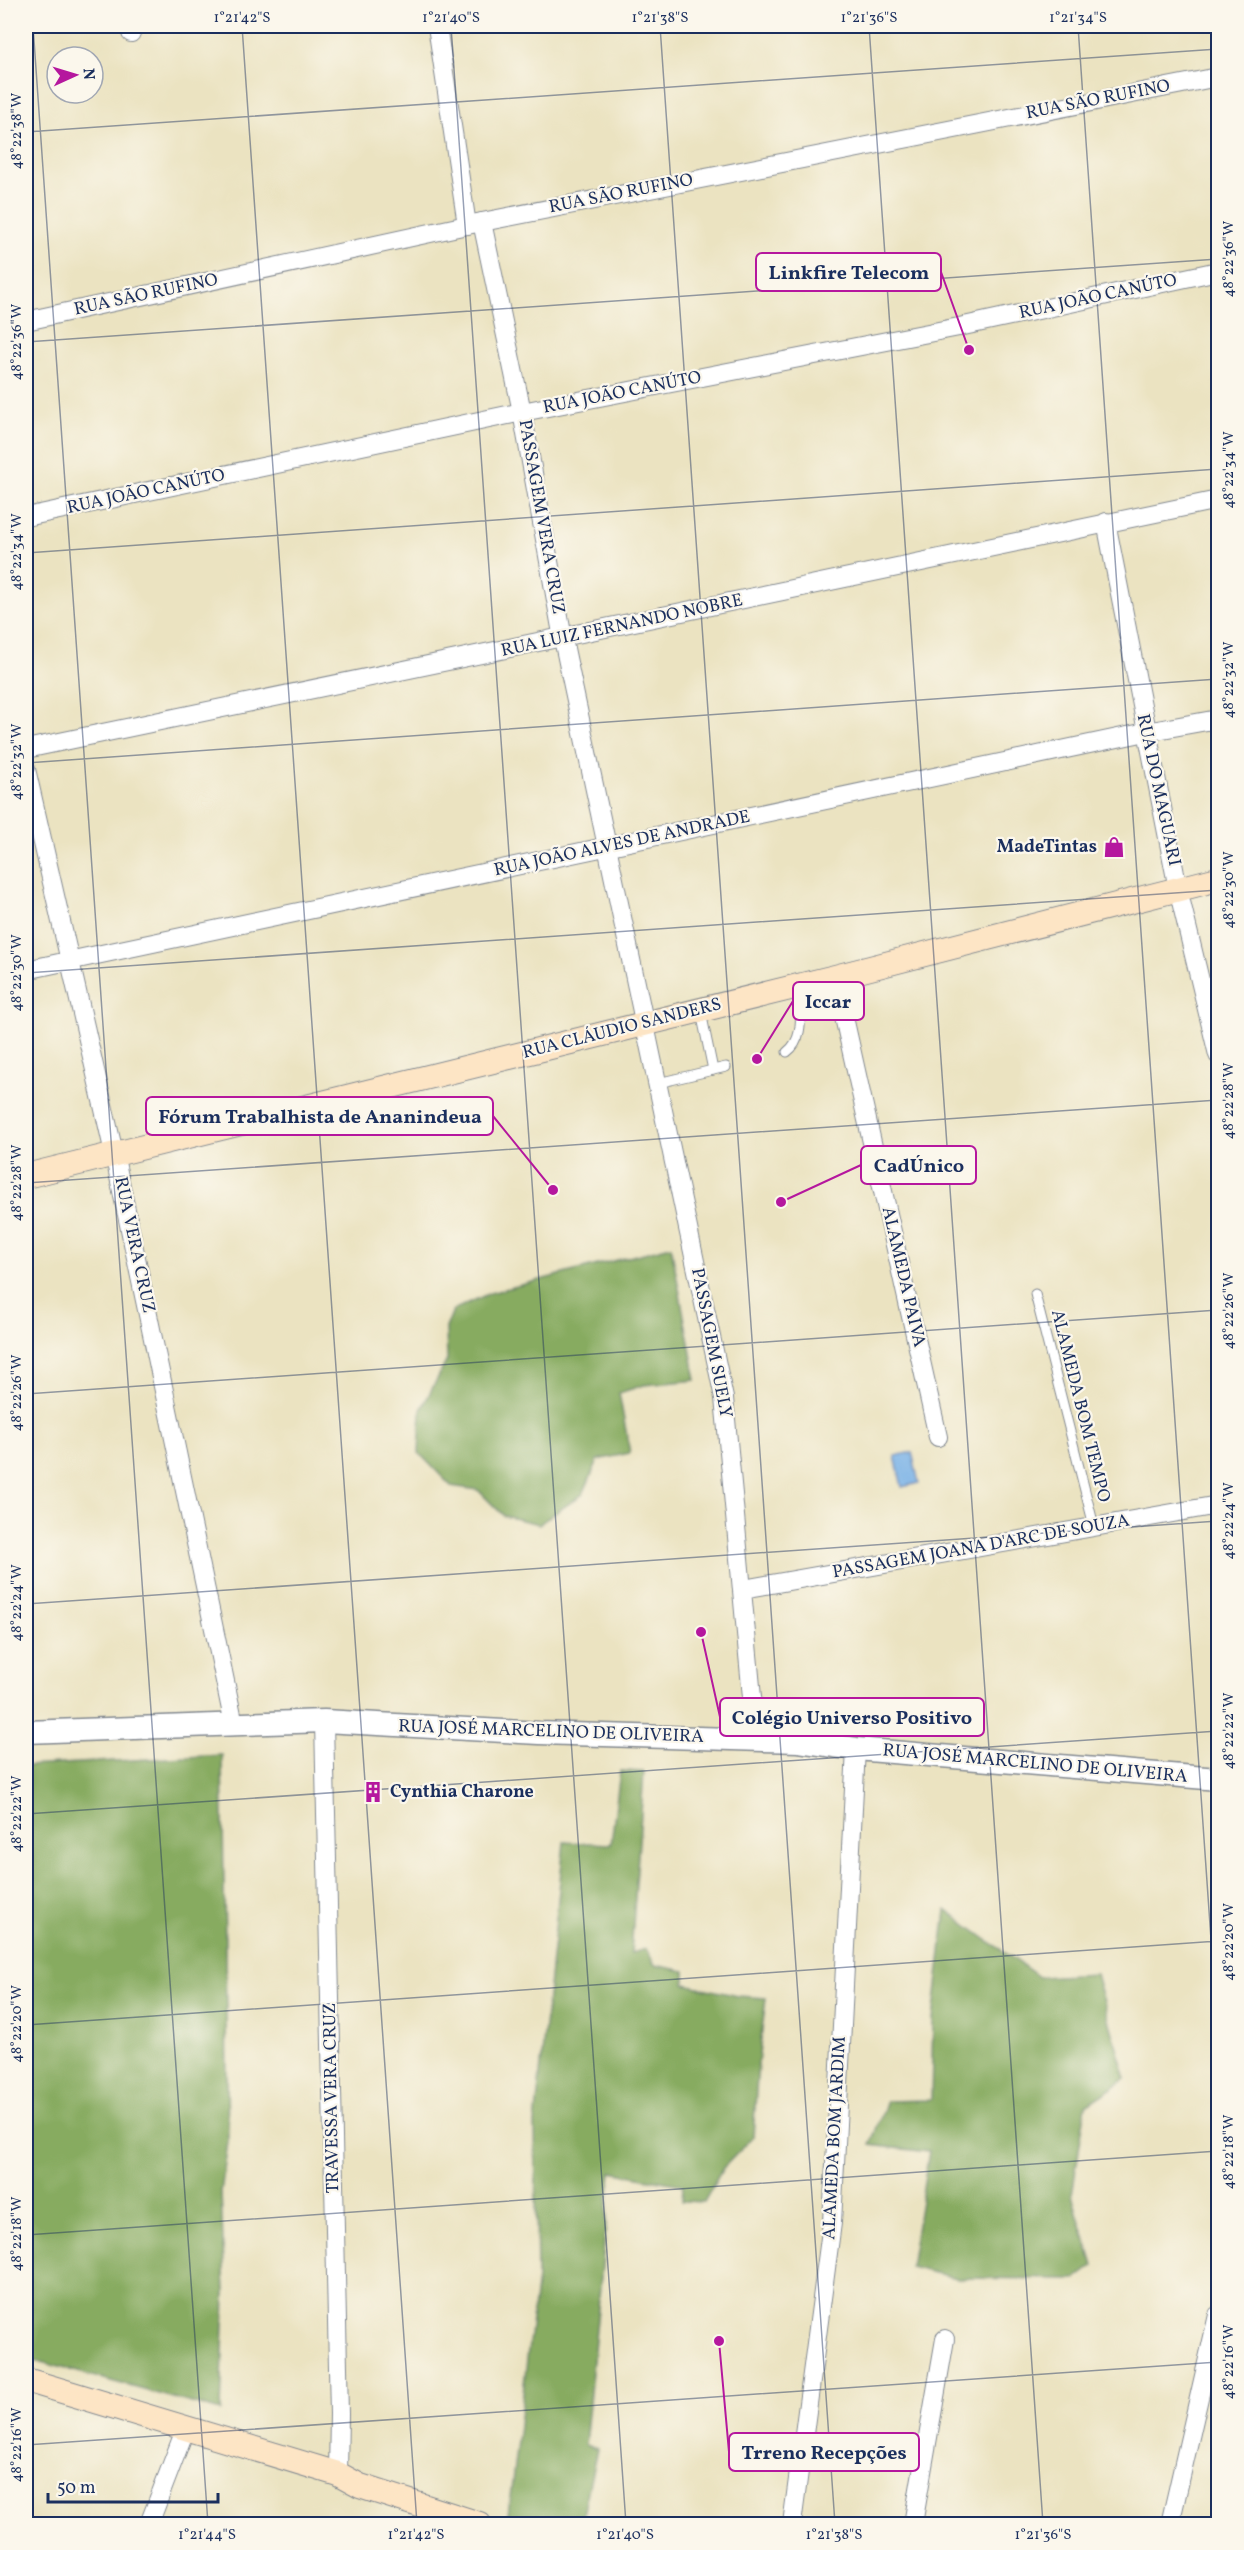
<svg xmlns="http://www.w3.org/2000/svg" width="1244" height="2550" viewBox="0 0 1244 2550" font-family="Vollkorn,serif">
  <rect width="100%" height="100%" fill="#fbf7ec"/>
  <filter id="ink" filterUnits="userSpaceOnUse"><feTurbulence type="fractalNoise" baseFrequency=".0167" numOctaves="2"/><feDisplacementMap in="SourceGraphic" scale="12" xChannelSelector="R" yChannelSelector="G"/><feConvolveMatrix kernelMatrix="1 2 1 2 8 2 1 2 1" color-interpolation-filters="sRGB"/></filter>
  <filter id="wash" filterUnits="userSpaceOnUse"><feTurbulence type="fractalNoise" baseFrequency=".008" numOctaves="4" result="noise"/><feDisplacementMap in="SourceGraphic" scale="24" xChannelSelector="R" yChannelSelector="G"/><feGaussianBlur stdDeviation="1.35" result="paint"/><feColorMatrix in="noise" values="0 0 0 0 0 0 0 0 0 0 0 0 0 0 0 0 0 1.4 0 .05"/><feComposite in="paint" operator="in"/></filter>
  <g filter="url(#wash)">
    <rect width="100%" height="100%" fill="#ebe3c1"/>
    <g fill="#87ab60" stroke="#516d5f" stroke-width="1.5">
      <path d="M671,1246L696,1380L644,1385L619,1393L630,1453L598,1460L583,1494L539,1524L504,1516L478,1490L451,1486L419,1453L421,1410L447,1360L446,1328L453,1310L490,1293Z"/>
      <path d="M222,1755L228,2142L221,2192L225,2293L221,2411L26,2358V1766Z"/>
      <path d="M620,1771L644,1772L631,1953L646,1949L655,1965L685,1971V1984L738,1996L766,1998L758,2063L753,2137L723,2168L704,2202L682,2201L683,2185L611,2172L585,2445L597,2449L581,2524H512L507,2523L537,2278L535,2123L564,1842L611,1844Z"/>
      <path d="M946,1910L1039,1977L1096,1974L1126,2079L1086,2105L1072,2195L1093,2266L1076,2279L956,2278L910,2267L929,2152L870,2145L887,2101L931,2100L933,2019Z"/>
    </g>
    <path fill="#75afe6" stroke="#486fa2" stroke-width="1.5" d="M912,1452L919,1483L902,1487L895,1456Z"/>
  </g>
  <g filter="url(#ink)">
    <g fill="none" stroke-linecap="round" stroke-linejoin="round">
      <defs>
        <g id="service">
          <path d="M701,1012L713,1070L726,1067"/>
          <path d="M787,1052C806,1038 799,1009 801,988"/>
          <path d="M658,1083L713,1070"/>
          <path d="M1035,1294L1094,1526"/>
        </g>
        <g id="minor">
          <path d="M130,26L131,33"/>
          <path d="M437,26L467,225"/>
          <path d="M482,222L522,412L563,639L724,1398L756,1740"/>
          <path d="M26,321L467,225L1218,77"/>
          <path d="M26,517L522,412L959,327L1218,271"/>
          <path d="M1106,522L1178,889L1218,1055"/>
          <path d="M26,749L1218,500"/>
          <path d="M26,769L114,1153L234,1724"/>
          <path d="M26,970L1146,732L1218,719"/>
          <path d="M835,977L938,1437"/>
          <path d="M743,1589L1218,1505"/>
          <path d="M324,1721L339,2414L338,2474"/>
          <path d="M149,2524L185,2430"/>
          <path d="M792,2524L832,2223L856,1749"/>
          <path d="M913,2524L945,2339"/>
          <path d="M1170,2524L1218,2315"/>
        </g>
        <path id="tertiary" d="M26,1732L324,1721L539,1733L799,1741L856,1749L1218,1779"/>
        <g id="secondary">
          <path d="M26,1176L835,977L1218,879"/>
          <path d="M26,2380L338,2474L360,2486L479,2524"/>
        </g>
      </defs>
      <use href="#service" stroke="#838990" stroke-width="11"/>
      <use href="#minor" stroke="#838990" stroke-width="20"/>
      <use href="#tertiary" stroke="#838990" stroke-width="25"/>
      <use href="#secondary" stroke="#838990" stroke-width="26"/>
      <use href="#service" stroke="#fff" stroke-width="9"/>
      <use href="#minor" stroke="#fff" stroke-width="18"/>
      <use href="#tertiary" stroke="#fff" stroke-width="22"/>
      <use href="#secondary" stroke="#fde5c5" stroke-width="24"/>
    </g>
  </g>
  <path fill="none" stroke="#1b2f5e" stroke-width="1.5" stroke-opacity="0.45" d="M33,26L208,2524M242,26L417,2524M451,26L626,2524M660,26L835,2524M869,26L1043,2524M1078,26L1218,2040M26,132L1218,49M26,342L1218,259M26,553L1218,469M26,763L1218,679M26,973L1218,890M26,1183L1218,1100M26,1394L1218,1310M26,1604L1218,1521M26,1814L1218,1731M26,2025L1218,1941M26,2235L1218,2151M26,2445L1218,2362"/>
  <defs>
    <symbol id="shop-bare" viewBox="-9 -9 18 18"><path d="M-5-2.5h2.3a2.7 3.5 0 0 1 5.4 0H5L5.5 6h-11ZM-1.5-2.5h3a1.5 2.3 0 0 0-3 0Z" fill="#b5179e" stroke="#fbf7ec" stroke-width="2.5" paint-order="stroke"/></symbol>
    <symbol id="building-bare" viewBox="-9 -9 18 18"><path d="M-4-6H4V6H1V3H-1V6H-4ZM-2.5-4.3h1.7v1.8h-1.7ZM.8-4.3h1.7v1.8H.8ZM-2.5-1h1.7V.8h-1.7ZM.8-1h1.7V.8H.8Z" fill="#b5179e" stroke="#fbf7ec" stroke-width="2.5" paint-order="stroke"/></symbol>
  </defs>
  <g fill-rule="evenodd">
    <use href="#shop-bare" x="1099" y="832" width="30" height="30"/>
    <use href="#building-bare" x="358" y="1777" width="30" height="30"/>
  </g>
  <g text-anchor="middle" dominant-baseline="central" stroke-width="4.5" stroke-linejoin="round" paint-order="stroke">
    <g font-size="18" fill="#1b2f5e" stroke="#fbf7ec">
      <text transform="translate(1098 100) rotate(-11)">RUA SÃO RUFINO</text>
      <text transform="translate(621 194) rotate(-11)">RUA SÃO RUFINO</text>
      <text transform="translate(146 295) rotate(-12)">RUA SÃO RUFINO</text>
      <text transform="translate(1098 297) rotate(-12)">RUA JOÃO CANÚTO</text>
      <text transform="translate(622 393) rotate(-11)">RUA JOÃO CANÚTO</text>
      <text transform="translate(146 492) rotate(-12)">RUA JOÃO CANÚTO</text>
      <text transform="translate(541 517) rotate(80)">PASSAGEM VERA CRUZ</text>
      <text transform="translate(622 626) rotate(-12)">RUA LUIZ FERNANDO NOBRE</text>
      <text transform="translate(1158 790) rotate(78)">RUA DO MAGUARI</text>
      <text transform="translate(622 844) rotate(-12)">RUA JOÃO ALVES DE ANDRADE</text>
      <text transform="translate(622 1029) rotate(-14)">RUA CLÁUDIO SANDERS</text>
      <text transform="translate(134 1245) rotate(78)">RUA VERA CRUZ</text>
      <text transform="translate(903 1277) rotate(77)">ALAMEDA PAIVA</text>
      <text transform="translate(711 1343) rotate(79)">PASSAGEM SUELY</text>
      <text transform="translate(1080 1406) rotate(76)">ALAMEDA BOM TEMPO</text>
      <text transform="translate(981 1547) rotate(-10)">PASSAGEM JOANA D'ARC DE SOUZA</text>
      <text transform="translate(551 1732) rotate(2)">RUA JOSÉ MARCELINO DE OLIVEIRA</text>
      <text transform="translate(1035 1764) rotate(5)">RUA JOSÉ MARCELINO DE OLIVEIRA</text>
      <text transform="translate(332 2098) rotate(-91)">TRAVESSA VERA CRUZ</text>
      <text transform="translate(835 2138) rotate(-87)">ALAMEDA BOM JARDIM</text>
    </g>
    <g font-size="18" font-weight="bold" fill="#1b2f5e" stroke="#fbf7ec" text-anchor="end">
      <text x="1097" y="847">MadeTintas</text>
      <text x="390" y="1792" text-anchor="start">Cynthia Charone</text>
    </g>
  </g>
  <path fill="none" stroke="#b5179e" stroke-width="2" d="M969 350L941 272M757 1059L793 1001M553 1190L493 1116M781 1202L861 1165M701 1632L720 1717M719 2341L729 2452"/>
  <g fill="#b5179e" stroke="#fbf7ec" stroke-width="2">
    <circle cx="969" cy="350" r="6"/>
    <circle cx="757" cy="1059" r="6"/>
    <circle cx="553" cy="1190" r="6"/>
    <circle cx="781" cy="1202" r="6"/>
    <circle cx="701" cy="1632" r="6"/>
    <circle cx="719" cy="2341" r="6"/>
  </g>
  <g fill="#fbf7ec" stroke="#b5179e" stroke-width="2">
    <rect x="756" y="253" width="185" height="38" rx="6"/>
    <rect x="793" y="982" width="71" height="38" rx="6"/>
    <rect x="146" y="1097" width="347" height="38" rx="6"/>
    <rect x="861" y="1146" width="115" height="38" rx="6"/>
    <rect x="720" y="1698" width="264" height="38" rx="6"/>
    <rect x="729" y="2433" width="190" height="38" rx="6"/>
  </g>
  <g font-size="20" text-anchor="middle" font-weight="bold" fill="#1b2f5e">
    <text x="849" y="279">Linkfire Telecom</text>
    <text x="828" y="1008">Iccar</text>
    <text x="320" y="1123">Fórum Trabalhista de Ananindeua</text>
    <text x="919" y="1172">CadÚnico</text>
    <text x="852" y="1724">Colégio Universo Positivo</text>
    <text x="824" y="2459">Trreno Recepções</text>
  </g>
  <rect width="1244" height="2550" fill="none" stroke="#fbf7ec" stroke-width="66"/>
  <g transform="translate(75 75) rotate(86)"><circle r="28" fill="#fbf7ec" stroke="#a1a7b3" stroke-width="1.5"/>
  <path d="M0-4.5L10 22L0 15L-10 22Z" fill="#b5179e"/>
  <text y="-9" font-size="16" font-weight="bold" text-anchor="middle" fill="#1b2f5e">N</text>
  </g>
  <path d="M48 2493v9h170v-9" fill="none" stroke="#1b2f5e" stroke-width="3"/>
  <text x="57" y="2493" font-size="18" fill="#1b2f5e" stroke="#fbf7ec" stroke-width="4.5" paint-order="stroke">50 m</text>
  <rect x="33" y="33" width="1178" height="2484" fill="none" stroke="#1b2f5e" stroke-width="2"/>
  <g font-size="15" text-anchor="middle" fill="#1b2f5e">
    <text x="242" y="22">1°21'42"S</text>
    <text x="451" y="22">1°21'40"S</text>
    <text x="660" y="22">1°21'38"S</text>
    <text x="869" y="22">1°21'36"S</text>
    <text x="1078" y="22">1°21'34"S</text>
    <text transform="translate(16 131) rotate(-90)" y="5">48°22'38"W</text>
    <text transform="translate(1228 259) rotate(-90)" y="5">48°22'36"W</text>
    <text transform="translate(16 342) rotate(-90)" y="5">48°22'36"W</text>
    <text transform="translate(1228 470) rotate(-90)" y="5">48°22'34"W</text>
    <text transform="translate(16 552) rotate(-90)" y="5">48°22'34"W</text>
    <text transform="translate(1228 680) rotate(-90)" y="5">48°22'32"W</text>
    <text transform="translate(16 762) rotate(-90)" y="5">48°22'32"W</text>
    <text transform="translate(1228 890) rotate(-90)" y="5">48°22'30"W</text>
    <text transform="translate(16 973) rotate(-90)" y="5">48°22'30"W</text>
    <text transform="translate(1228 1101) rotate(-90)" y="5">48°22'28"W</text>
    <text transform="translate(16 1183) rotate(-90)" y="5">48°22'28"W</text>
    <text transform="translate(1228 1311) rotate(-90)" y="5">48°22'26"W</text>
    <text transform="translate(16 1393) rotate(-90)" y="5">48°22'26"W</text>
    <text transform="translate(1228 1521) rotate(-90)" y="5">48°22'24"W</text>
    <text transform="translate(16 1603) rotate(-90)" y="5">48°22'24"W</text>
    <text transform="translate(1228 1731) rotate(-90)" y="5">48°22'22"W</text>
    <text transform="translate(16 1814) rotate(-90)" y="5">48°22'22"W</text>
    <text transform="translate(1228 1942) rotate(-90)" y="5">48°22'20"W</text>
    <text transform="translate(16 2024) rotate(-90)" y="5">48°22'20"W</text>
    <text transform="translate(1228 2152) rotate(-90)" y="5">48°22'18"W</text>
    <text transform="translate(16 2234) rotate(-90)" y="5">48°22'18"W</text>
    <text transform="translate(1228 2362) rotate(-90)" y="5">48°22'16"W</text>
    <text transform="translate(16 2445) rotate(-90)" y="5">48°22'16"W</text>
    <text x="207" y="2539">1°21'44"S</text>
    <text x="416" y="2539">1°21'42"S</text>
    <text x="625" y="2539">1°21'40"S</text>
    <text x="834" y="2539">1°21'38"S</text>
    <text x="1043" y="2539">1°21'36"S</text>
  </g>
</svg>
